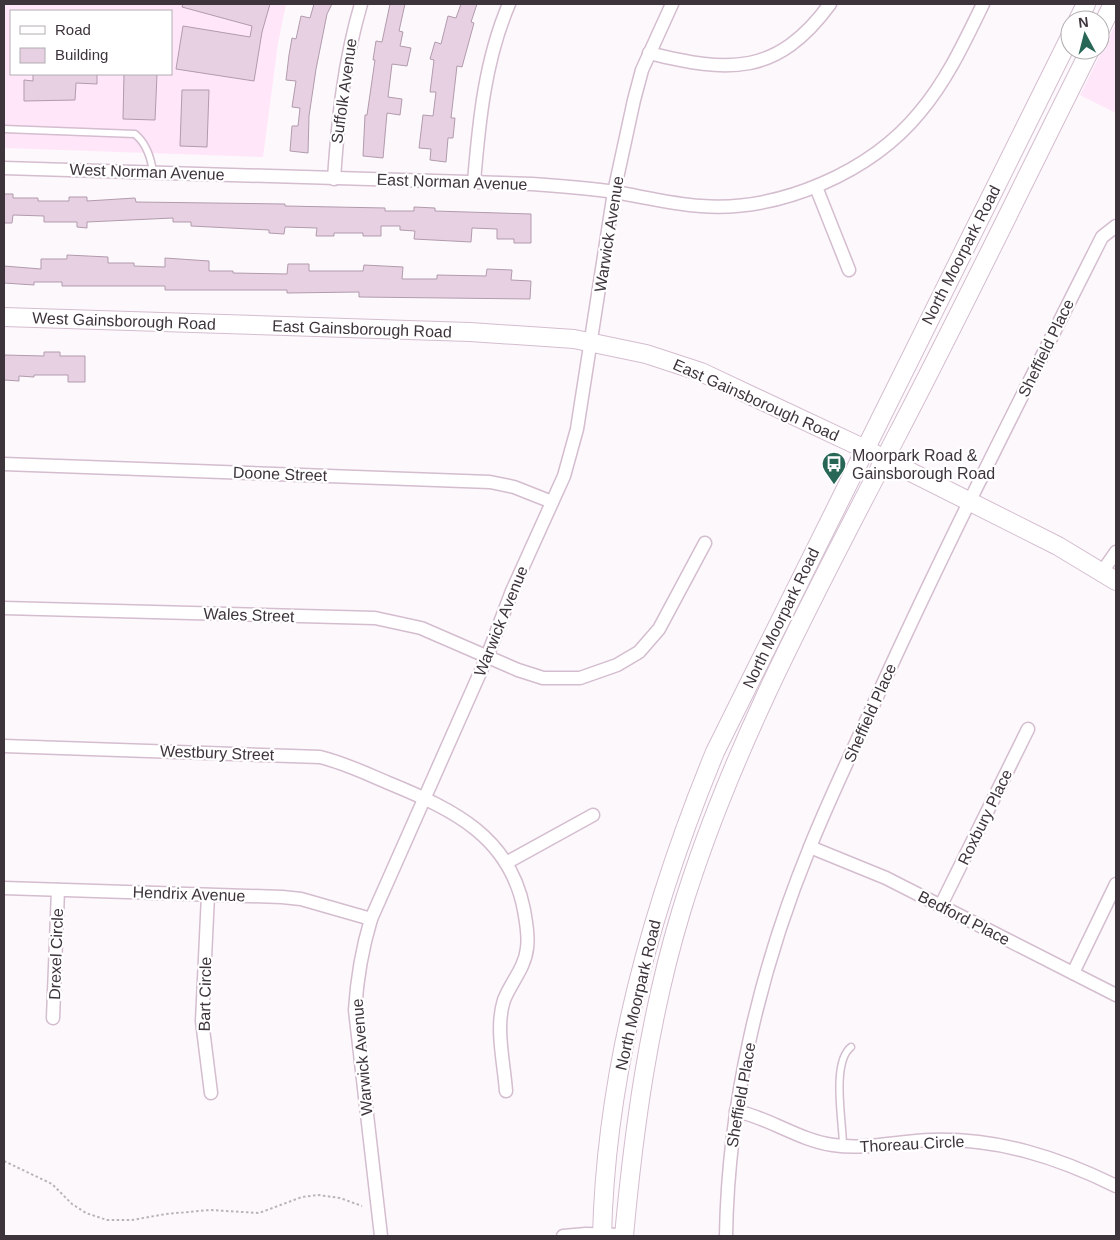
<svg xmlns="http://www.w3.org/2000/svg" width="1120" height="1240" viewBox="0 0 1120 1240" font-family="Helvetica,sans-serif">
  <rect width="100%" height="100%" fill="#fdf8fc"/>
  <g fill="#ffe6f9" fill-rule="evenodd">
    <path d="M4,4H286L278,43L263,157L4,148ZM11,11H171V74H11Z"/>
    <path d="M1116,23V113L1080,95Z"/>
  </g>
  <g fill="#e8d0e3" stroke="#b19bad">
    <path d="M183,4H270L262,32L254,81L176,69L183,26L250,37L252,26L182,7Z"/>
    <path d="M314,4H332L327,14L316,69L309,116L308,153L290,151L292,126H298L300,108L292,107L296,81L286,80L289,55L292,38L296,39L301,16L310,18Z"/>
    <path d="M390,4H405L399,31L403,32L400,46L411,48L407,66L392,64L388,97L402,99L400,115L387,113L383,158L363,156L365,115H367L375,60H373L376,41L382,42Z"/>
    <path d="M461,4H477L471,22L474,23L462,67L457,66L451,118H455L453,138H448L446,162L430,160L431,149L419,148L423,115L433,116L436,92H430L434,60L430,59L435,42L441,44L448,16L456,18Z"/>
    <path d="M33,74H97V84L76,83L75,100L24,101V80L33,81Z"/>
    <path d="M124,74H157L155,120L123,119Z"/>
    <path d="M182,90H209L207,147L180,146Z"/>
    <path d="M4,194H13V198H38V201H69V197H87V201L135,198L136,202L285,204V206L385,208V211H414V207L435,208V211L531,214V243H514V239H497V229L472,228L471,242L414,239L415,231L400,230V226H381V236H363V233H334V236H316L317,228L285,227L284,234L269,233V230L191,226V222H173V218L87,222V228L77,227V222H44V216L13,215L12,223H4Z"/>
    <path d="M67,255L108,257V263H134V266L165,267V258L209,261V271H233V273L287,274L288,264H309V271H363L364,265L403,267L402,279H437V275L486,276L487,269L512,270L511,280L531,281L530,299L359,297V292L287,293V290H165V286H62V282H34V285L4,283V266L41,269V259H67Z"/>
    <path d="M44,352H60V356H85V382H68V375H34V377L19,376V381L4,380V355L44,356Z"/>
  </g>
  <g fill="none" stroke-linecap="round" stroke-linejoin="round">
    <defs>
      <g id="lane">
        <path d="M4,129L135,134C147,144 151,158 153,172"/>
        <path d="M843,1146C843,1122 831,1063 851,1047"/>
      </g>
      <g id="street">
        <path d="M649,53C729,73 777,76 830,4"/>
        <path d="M4,168L532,184C560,186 588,188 615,192C644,197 672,204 701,206C780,212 871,172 920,112C947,80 965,41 983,4"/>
        <path d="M334,179C338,119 344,62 361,4"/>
        <path d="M474,182C479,121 485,60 509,4"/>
        <path d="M816,187L849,270"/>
        <path d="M4,464L490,482L514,487L552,502"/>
        <path d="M1102,572L1116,552"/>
        <path d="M4,608L375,618L421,628L518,670L543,678H580L617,665L639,652L659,629L705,543"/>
        <path d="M4,746L320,757C345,763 367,774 391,784C454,810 510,837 524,910C526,922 529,936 527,948C525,968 511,982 504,1000C495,1027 504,1063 506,1091"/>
        <path d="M810,847L886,878L1116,995"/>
        <path d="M506,863L593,815"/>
        <path d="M4,888L282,897L301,899L371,919"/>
        <path d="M208,895L202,1021L211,1093"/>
        <path d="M941,905L1028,729"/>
        <path d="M1073,973L1116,884"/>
        <path d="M53,1018L58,890"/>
        <path d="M736,1111C770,1118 798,1140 833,1145C866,1150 898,1141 931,1140C998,1138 1057,1157 1116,1186"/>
        <path d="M381,1236L355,1010C357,978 362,949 371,919L487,657L512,591L564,476L577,429L614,192L634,100L642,70L672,4"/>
        <path d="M563,1236L586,1234L624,1235"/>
        <path d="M726,1236C728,1104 760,969 810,847C830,797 854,748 876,699C947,542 1025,390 1102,237L1116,226"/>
      </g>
      <g id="secondary">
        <path d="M1078,20L1086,4"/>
        <path d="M1100,30L1113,4"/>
        <path d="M4,317L470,332L574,339L646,354L701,372L865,449L1058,546L1116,581"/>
        <path d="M602,1236C606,1070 652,905 715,752L1070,37"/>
        <path d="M624,1236C634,1127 649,1018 681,912C731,747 817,590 896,437C963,309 1025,179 1090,50"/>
      </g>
    </defs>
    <use href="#lane" stroke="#d4bdcf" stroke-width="9"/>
    <use href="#street" stroke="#d4bdcf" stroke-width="15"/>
    <use href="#secondary" stroke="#d4bdcf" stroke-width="20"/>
    <path stroke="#bab4b9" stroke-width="2" stroke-dasharray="2.5 2.5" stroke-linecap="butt" d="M4,1161L52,1184L72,1204L86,1213L107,1220H132L166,1214L210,1210L259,1213L302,1197L318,1195L340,1198L362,1206"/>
    <use href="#lane" stroke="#fff" stroke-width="6"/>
    <use href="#street" stroke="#fff" stroke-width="12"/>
    <use href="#secondary" stroke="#fff" stroke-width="18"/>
  </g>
  <defs>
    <symbol id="bus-pin" viewBox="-11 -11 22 30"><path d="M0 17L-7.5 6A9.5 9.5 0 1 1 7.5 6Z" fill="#286755" stroke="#fff"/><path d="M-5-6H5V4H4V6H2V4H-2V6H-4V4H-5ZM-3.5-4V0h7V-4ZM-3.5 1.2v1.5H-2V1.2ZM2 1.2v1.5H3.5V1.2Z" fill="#fff"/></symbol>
  </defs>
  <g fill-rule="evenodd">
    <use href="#bus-pin" x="820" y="450" width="28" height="38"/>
  </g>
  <g text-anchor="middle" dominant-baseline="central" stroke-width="4.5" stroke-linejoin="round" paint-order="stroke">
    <g font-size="16" fill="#3e353c" stroke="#fff">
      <text transform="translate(344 91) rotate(-82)">Suffolk Avenue</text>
      <text transform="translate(147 172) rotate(2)">West Norman Avenue</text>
      <text transform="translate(452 182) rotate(2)">East Norman Avenue</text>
      <text transform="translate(609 234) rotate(-81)">Warwick Avenue</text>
      <text transform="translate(961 255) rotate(-63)">North Moorpark Road</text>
      <text transform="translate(124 321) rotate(2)">West Gainsborough Road</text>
      <text transform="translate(362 329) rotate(2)">East Gainsborough Road</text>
      <text transform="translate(1046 348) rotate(-64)">Sheffield Place</text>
      <text transform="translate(756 400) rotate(24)">East Gainsborough Road</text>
      <text transform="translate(280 474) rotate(2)">Doone Street</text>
      <text transform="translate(249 615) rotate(2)">Wales Street</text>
      <text transform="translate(781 618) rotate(-64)">North Moorpark Road</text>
      <text transform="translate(501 621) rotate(-68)">Warwick Avenue</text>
      <text transform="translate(870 713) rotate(-66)">Sheffield Place</text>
      <text transform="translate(217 753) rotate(2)">Westbury Street</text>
      <text transform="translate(985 817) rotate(-64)">Roxbury Place</text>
      <text transform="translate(189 894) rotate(2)">Hendrix Avenue</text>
      <text transform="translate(964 918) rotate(27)">Bedford Place</text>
      <text transform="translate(56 954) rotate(-88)">Drexel Circle</text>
      <text transform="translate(205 994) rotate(-89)">Bart Circle</text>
      <text transform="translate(638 995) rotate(-77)">North Moorpark Road</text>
      <text transform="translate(362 1057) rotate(-95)">Warwick Avenue</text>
      <text transform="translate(741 1095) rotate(-80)">Sheffield Place</text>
      <text transform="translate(912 1144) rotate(-3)">Thoreau Circle</text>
    </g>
    <g font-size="16" fill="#3e353c" stroke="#fff" text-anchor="start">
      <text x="852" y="455">Moorpark Road &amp;<tspan x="852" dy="18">Gainsborough Road</tspan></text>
    </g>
  </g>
  <rect width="1120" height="1240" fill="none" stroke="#3e353c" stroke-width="10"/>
  <rect x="10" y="10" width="162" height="65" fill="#ffffff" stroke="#b2aeb1"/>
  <rect x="20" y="26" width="25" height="8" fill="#ffffff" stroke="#b2aeb1"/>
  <text x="55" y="35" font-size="15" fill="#3e353c">Road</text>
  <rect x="20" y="48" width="25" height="15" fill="#e8d0e3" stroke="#b2aeb1"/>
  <text x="55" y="60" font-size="15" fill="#3e353c">Building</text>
  <g transform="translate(1085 35) rotate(353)"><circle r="24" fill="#ffffff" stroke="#b2aeb1"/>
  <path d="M0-4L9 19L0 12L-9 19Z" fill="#286755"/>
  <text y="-8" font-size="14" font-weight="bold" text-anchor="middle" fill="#3e353c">N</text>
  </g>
</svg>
